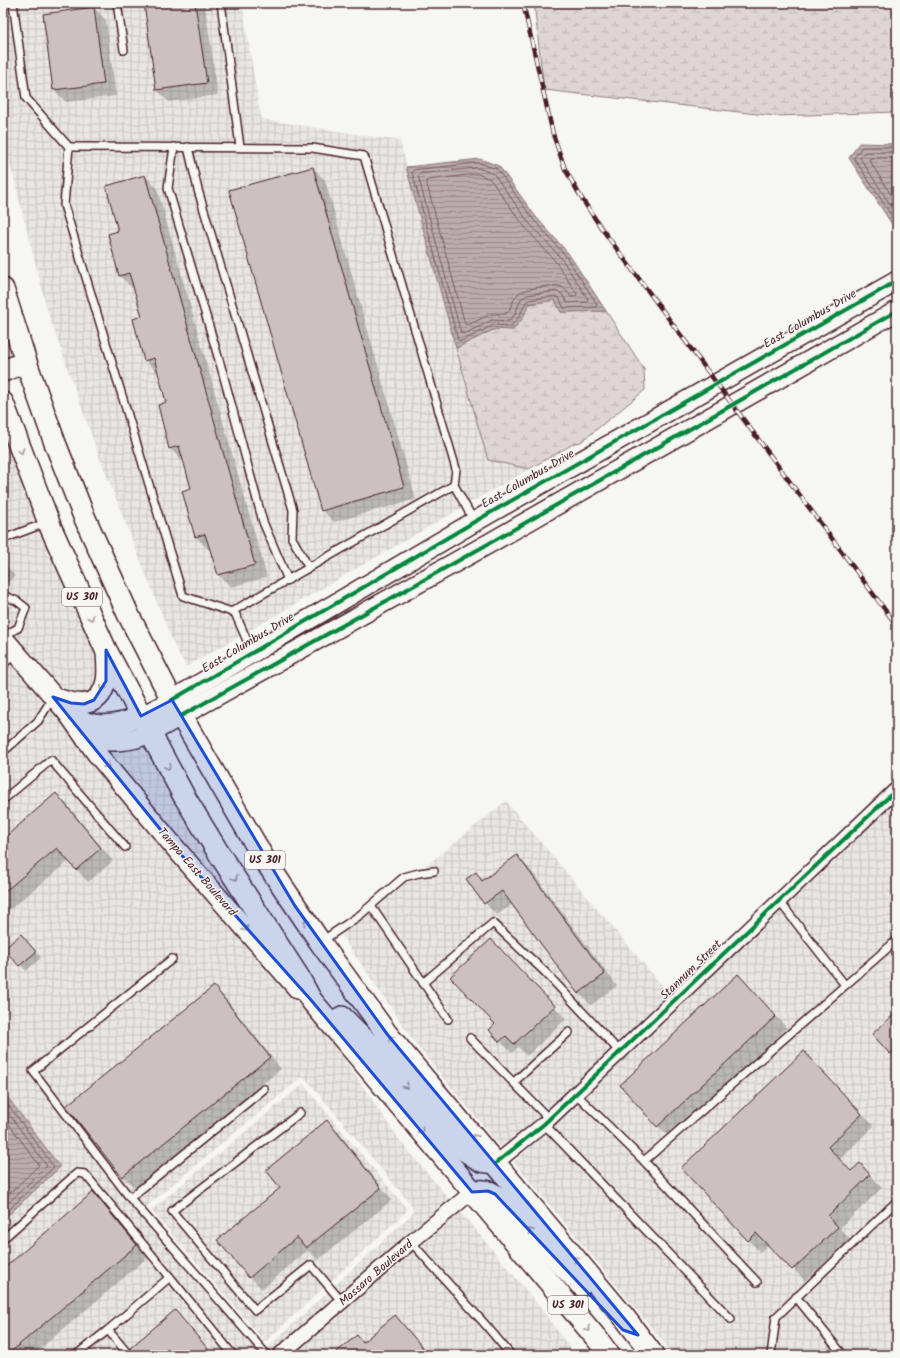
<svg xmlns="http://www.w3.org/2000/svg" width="900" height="1358" viewBox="0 0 900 1358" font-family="Kalam,sans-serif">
  <defs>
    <pattern id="industrial-grid" width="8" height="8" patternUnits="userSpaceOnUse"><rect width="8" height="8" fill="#e9e6e3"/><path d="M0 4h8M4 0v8" fill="none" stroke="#c9c5c3"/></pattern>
    <pattern id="wetland-marsh" width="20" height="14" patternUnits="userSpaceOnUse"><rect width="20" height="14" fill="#ddd6d5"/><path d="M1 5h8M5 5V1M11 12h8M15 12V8" fill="none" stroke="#bfb7b7"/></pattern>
    <pattern id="water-rules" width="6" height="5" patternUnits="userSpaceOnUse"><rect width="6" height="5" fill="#bbadae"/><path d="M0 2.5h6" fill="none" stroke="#9a8c8e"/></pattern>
  </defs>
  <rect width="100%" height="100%" fill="#f6f6f2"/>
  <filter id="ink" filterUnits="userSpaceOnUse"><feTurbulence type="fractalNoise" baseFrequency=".025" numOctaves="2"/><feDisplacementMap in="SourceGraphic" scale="8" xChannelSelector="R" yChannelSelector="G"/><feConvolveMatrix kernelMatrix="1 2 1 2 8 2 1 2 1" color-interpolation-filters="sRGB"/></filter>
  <g filter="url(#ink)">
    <g fill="url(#industrial-grid)" fill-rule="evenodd">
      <path d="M3,3H242L261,119L400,141L435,273L488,460L529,469L186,667L174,645L97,451L48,313L3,136Z"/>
      <path d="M3,428L100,655L96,689L84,697L56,691L3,628Z"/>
      <path d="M3,648L46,699L45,701L49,703L311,1011L401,1142L450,1200L270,1355H3V1220L60,1167L3,1091ZM301,1078H304L307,1080L412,1206L413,1212L411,1215L267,1348H263L146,1213V1209L148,1205Z"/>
      <path d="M147,742L243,913L101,748Z"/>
      <path d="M897,798V1355H674L514,1162Z"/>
      <path d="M506,801L670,995L505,1152L420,1050L341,935Z"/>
      <path d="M303,1084L408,1210L265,1342L151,1210Z"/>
      <path d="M459,1210L536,1302L575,1355H291Z"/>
    </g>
    <g fill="url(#wetland-marsh)" stroke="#947a80">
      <path d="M534,3H897V112L775,116L544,90Z"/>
      <path d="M555,300L561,312L606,311L644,369L645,390L581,442L575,443L529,469L488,460L456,348L495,329L513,330L522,319L529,304Z"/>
    </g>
    <g fill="url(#water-rules)" stroke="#8e747a">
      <path d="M859,143L897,144V232L849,158Z"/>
      <path d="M480,159L499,166L536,217L568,253L606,311L561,312L555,300L529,304L522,319L513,330L495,329L456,348L406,167Z"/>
      <path d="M3,1091L60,1167L3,1220Z"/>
    </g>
    <g fill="#0003">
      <path d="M145,3H204L205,5L218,95L169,102L157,90Z"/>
      <path d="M94,8L106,20L116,96L66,102L54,90Z"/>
      <path d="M313,168L325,180L416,499L334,522L322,510Z"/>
      <path d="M145,176L157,188L267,577L231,587L219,575L211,548L208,549L196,537L192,488L184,460L182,461L170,448L167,403L159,372H157L145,360L144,317L135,287L132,288L120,276L109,235L119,231Z"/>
      <path d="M3,562L15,576L6,584L3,581Z"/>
      <path d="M56,794L68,806L113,861L88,882L69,861L3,915V840Z"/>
      <path d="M517,856L529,868L617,986L591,1005L579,993L513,904L497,915L485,903L476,873L484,881Z"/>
      <path d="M27,941L41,958L26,971L6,949Z"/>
      <path d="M503,952L566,1019L527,1056L518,1047L512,1053L500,1041L496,1024Z"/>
      <path d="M738,976L787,1028L670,1138L658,1126Z"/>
      <path d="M214,987L226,999L281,1069L135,1188L123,1176Z"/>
      <path d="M897,1014V1060L890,1053Z"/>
      <path d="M816,1065L874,1126L839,1160L851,1172L860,1164L882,1188L840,1228L850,1240L805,1281L769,1244L760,1252L748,1240Z"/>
      <path d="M327,1121L339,1133L392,1200L318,1260L308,1250L262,1289L250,1277L282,1188Z"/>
      <path d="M93,1193L105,1205L148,1257L33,1355H3V1271Z"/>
      <path d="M175,1312L187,1324L213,1355H134Z"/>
      <path d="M395,1317L407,1329L429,1355H335L357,1336L364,1343Z"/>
    </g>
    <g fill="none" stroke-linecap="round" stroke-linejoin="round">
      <g stroke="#77585f" stroke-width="1">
        <path d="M897,147H862L854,158L897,224"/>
        <path d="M897,152H865L860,158L897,215"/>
        <path d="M897,158H870L869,160L897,204"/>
        <path d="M479,163L497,169L533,219L565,255L597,304L596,307L564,308L559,298L555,296L529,300L526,302L519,317L511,326L494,325L461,341L458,340L412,172L414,170Z"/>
        <path d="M478,168L494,174L529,223L561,258L588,299L587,302L567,303L562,294L556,291L527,295L521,299L515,314L509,321L492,320L464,334L461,333L418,176L420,174Z"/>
        <path d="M478,174L490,179L524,226L556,262L577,294L576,296L571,297C568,292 565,288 559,286C554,284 524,289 519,293C513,298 512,308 506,314H491L468,325L465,324L426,181L428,180Z"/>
        <path d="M3,1098L54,1167L3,1215"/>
        <path d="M3,1106L47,1166L3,1208"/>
        <path d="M3,1116L39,1165L3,1200"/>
      </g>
    </g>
    <g fill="#ccc1c0" stroke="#4a1f2b">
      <path d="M144,3H195L207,83L156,90Z"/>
      <path d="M94,7L104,84L53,90L43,14Z"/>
      <path d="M313,167L404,487L321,511L229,190Z"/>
      <path d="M145,175L255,565L218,575L205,534L195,537L182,491L191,488L179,446L169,449L158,405L166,402L154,358L144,361L133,319L142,316L129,273L119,276L108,234L118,231L106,186Z"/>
      <path d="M56,793L101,848L76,870L57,848L3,893V839Z"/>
      <path d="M517,855L605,974L578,994L502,891L484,904L466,879L476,872L482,881Z"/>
      <path d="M21,934L36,952L19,966L4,949Z"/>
      <path d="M491,939L555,1006L514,1044L506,1036L499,1042L489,1030L495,1024L450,977Z"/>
      <path d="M738,974L776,1016L657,1127L620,1085Z"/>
      <path d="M214,986L270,1057L122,1177L66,1106Z"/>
      <path d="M897,1012V1048L890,1054L872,1034Z"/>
      <path d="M804,1051L862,1114L828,1147L851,1171L860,1163L870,1175L828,1216L838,1227L792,1270L756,1233L748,1241L681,1168Z"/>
      <path d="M327,1120L381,1188L306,1248L297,1237L249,1278L217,1240L280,1188L266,1170Z"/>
      <path d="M93,1192L137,1245L7,1355H3V1269Z"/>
      <path d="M175,1310L213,1355H134L130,1348Z"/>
      <path d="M395,1315L429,1355H333L357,1335L363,1342Z"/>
    </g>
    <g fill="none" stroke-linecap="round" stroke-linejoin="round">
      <defs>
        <g id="lane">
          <path d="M13,3L26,98L69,147L64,205L183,596L235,613L252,652"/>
          <path d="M117,3L124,50"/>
          <path d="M221,3L240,147"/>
          <path d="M69,147L312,148L364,156L456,469L454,485"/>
          <path d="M174,147L168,188L222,370L263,522L288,580"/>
          <path d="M188,147L198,190L293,510L292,538L309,568"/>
          <path d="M3,539L48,522"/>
          <path d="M3,594L5,596L17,601L26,608L18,628L3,636"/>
          <path d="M231,612L454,485L474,521"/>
          <path d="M3,665L15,653"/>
          <path d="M3,752L38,721L53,697"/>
          <path d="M3,800L51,760L125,847"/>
          <path d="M779,901L845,985"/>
          <path d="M371,906L448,1019"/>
          <path d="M322,941L360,915L404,877L419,873L434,871"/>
          <path d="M423,983L493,923L545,972L620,1052"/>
          <path d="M470,1038L549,1119"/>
          <path d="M514,1082L569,1032"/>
          <path d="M264,1089L130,1198L267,1355"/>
          <path d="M576,1094L644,1161L757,1282"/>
          <path d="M300,1113L172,1211L255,1310L311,1265L342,1302"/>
          <path d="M544,1124L731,1319"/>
          <path d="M644,1161L897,940"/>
          <path d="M130,1198L33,1071L172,959"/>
          <path d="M3,1239L77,1173L85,1174L170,1277"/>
          <path d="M411,1242L484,1323L511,1355"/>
          <path d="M796,1297L843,1355"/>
          <path d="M108,1330L129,1355"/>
          <path d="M76,1355L108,1330L170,1277L233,1355"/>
          <path d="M771,1355L776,1317L897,1201"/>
        </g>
        <g id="street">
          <path d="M496,1163L544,1124L897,789"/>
          <path d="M280,1355L411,1242L472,1192"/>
        </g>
        <g id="secondary">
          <path d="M3,638L67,712L97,754L177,850L298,989"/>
          <path d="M54,697C75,705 100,711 106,681C108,671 106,659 106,650"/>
          <path d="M67,712C73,715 79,720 86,722C119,733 159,708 186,692L474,522L897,281"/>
          <path d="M86,739C110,742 128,743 150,733L488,544L897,311"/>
        </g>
        <g id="primary">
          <path d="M3,289L26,362L55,443L83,514L128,614L172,700L264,859L320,942L387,1034L625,1318L653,1355"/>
          <path d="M3,371L26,362"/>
          <path d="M3,403L51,528L106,650L184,796L218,852L298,976L311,1000L598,1340L609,1355"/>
          <path d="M342,1017L373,1048L464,1150L481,1161L496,1163"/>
          <path d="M472,1192C489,1188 493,1193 505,1204L581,1285"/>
        </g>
      </defs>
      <use href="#lane" stroke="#4a1f2b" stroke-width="10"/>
      <use href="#street" stroke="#4a1f2b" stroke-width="17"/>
      <use href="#secondary" stroke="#4a1f2b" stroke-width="22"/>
      <use href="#primary" stroke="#4a1f2b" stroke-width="24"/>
      <use href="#lane" stroke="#f6f6f2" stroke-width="7"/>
      <use href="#street" stroke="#f6f6f2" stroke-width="14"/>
      <use href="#secondary" stroke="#f6f6f2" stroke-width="19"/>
      <use href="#primary" stroke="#f6f6f2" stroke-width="21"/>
      <defs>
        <path id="rail" d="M523,3L553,134L565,169L582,199L602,229L897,626"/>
      </defs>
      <use href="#rail" stroke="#4a1f2b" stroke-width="4.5"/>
      <use href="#rail" stroke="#f6f6f2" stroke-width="3" stroke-dasharray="9" stroke-linecap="butt"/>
      <defs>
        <g id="cycleway">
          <path d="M172,700L474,522L897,281"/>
          <path d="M181,716L488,544L897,311"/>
          <path d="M496,1163L544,1124L897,789"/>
        </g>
      </defs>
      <use href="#cycleway" stroke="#f6f6f2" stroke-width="6"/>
      <use href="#cycleway" stroke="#00873e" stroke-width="4"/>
    </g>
    <defs><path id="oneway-chevron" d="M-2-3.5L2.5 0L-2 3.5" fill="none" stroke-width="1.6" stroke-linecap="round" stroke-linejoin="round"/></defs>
    <g stroke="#a99598">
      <use href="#oneway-chevron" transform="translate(21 451) rotate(70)"/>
      <use href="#oneway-chevron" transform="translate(91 618) rotate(66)"/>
      <use href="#oneway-chevron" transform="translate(103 688) rotate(113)"/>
      <use href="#oneway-chevron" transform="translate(107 766) rotate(50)"/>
      <use href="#oneway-chevron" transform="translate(168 767) rotate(61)"/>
      <use href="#oneway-chevron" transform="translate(235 878) rotate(57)"/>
      <use href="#oneway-chevron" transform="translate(306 922) rotate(-125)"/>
      <use href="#oneway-chevron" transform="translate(246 929) rotate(49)"/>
      <use href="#oneway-chevron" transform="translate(391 1038) rotate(-130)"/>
      <use href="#oneway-chevron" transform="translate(406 1086) rotate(48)"/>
      <use href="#oneway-chevron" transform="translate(421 1131) rotate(50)"/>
      <use href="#oneway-chevron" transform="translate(475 1137) rotate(-130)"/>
      <use href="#oneway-chevron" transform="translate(530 1231) rotate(-132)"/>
      <use href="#oneway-chevron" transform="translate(576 1259) rotate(-130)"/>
      <use href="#oneway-chevron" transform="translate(588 1329) rotate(50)"/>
    </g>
  </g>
  <path fill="#1d4ed8" fill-opacity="0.2" stroke="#1d4ed8" stroke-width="3" stroke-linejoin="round" d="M106,650L141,716L172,700L295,906L387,1034L638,1335L623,1330L495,1194L488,1191L472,1192L311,1000L177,850L53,697L71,703L84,704L94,700L106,681Z"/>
  <g text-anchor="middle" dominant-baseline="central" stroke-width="3" stroke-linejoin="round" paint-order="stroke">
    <g fill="#f6f6f2" stroke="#7e6067" stroke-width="1">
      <rect x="62" y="588" width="40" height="18" rx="3"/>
      <rect x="245" y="851" width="40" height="18" rx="3"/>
      <rect x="548" y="1296" width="40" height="18" rx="3"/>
    </g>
    <g font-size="11" font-weight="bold" fill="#4a1f2b">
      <text x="82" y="597">US 301</text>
      <text x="265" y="860">US 301</text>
      <text x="568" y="1305">US 301</text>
    </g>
    <g font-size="12" fill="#4a1f2b" stroke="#f6f6f2">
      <text transform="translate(810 319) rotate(-30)">East Columbus Drive</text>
      <text transform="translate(528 479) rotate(-30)">East Columbus Drive</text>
      <text transform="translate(248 643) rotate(-31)">East Columbus Drive</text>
      <text transform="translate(197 872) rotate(49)">Tampa East Boulevard</text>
      <text transform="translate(691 970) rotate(-44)">Stannum Street</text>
      <text transform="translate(376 1273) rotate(-41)">Massaro Boulevard</text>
    </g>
  </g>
  <rect width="900" height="1358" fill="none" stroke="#f6f6f2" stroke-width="16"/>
  <rect x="8" y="8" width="884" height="1342" fill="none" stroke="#4a1f2b" stroke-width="1.5" filter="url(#ink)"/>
</svg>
